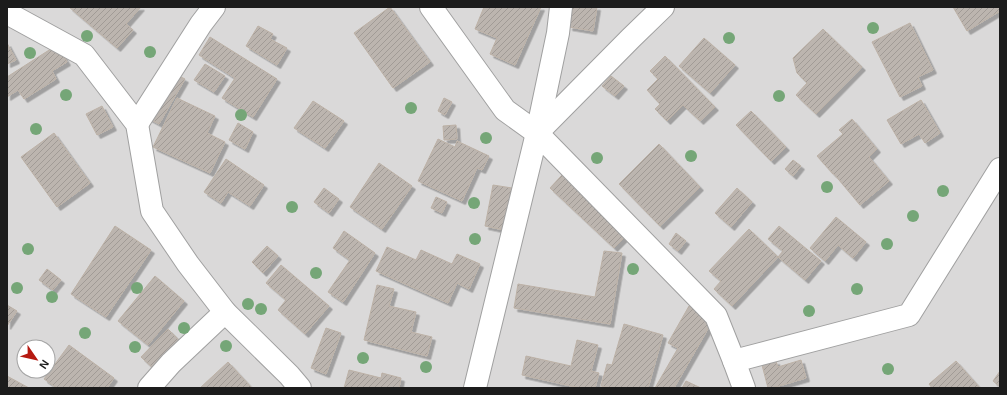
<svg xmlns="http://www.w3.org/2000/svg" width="1007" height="395" viewBox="0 0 1007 395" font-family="Arial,sans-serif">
  <defs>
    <pattern id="building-hatch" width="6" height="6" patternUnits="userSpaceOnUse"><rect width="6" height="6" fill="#bcb5af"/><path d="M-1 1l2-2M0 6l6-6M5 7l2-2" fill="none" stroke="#a19b96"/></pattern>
    <filter id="shadow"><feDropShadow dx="3.5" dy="3.5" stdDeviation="0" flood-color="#0004"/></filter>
  </defs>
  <rect width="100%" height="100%" fill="#ece9e2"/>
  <path fill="#dad9d9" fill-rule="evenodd" d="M7,7H1000V388H7ZM24,347H48V371H24Z"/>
  <g fill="url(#building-hatch)" stroke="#bcb1a6" filter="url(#shadow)">
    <path d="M69,7H141L126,24L133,30L117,48Z"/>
    <path d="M390,7L430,62L393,88L354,33Z"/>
    <path d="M484,7H541L515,65L490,54L497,38L475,29Z"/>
    <path d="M573,7H597L593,31L569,27Z"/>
    <path d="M953,7H1000V11L967,31Z"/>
    <path d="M910,23L933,70L918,77L922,86L900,97L872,42Z"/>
    <path d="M258,26L273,34L270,39L287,48L277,65L246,46Z"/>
    <path d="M823,29L862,67L816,114L796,95L807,83L797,73L793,58Z"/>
    <path d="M210,37L277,79L253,117L222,98L235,78L199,55Z"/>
    <path d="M704,38L735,65L710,93L679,66Z"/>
    <path d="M7,43L16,60L7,64Z"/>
    <path d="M57,45L67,62L52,71L56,79L24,99L18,90L7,97V77Z"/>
    <path d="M665,56L715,107L700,121L683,105L667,121L655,109L660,104L647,90L658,79L650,71Z"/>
    <path d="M205,64L225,76L214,92L194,80Z"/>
    <path d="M173,73L185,79L159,124L148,118Z"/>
    <path d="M611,76L624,86L615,96L602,86Z"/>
    <path d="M177,98L215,116L207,133L225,142L210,173L153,147Z"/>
    <path d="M444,98L452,102L445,115L438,111Z"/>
    <path d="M921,100L940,133L925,143L919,134L901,144L887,120Z"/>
    <path d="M313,101L344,121L325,148L294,128Z"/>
    <path d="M102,106L113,127L97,135L86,114Z"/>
    <path d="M751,111L786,147L771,161L736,125Z"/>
    <path d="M852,119L877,149L869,157L889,181L860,205L834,174H833L817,156L843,134L839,130Z"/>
    <path d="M238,123L253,132L245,149L229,140Z"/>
    <path d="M456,125L457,139L444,140L443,126Z"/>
    <path d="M54,133L90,183L57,207L21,157Z"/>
    <path d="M438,139L455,147L457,141L489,156L482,170L477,168L462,201L418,181Z"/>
    <path d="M659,144L700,187L660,226L619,184Z"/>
    <path d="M226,159L264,185L250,206L228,192L221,203L204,192Z"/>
    <path d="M793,160L801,166L793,176L785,169Z"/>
    <path d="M379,163L412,186L382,229L350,207Z"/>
    <path d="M562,175L626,236L614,248L550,188Z"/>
    <path d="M493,185L512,188L504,230L485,226Z"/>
    <path d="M324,188L339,199L329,213L314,202Z"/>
    <path d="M737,188L752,202L731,227L715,213Z"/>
    <path d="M436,197L447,202L442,213L431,208Z"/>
    <path d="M836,217L866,242L853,258L838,245L825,261L810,248Z"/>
    <path d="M115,226L151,250L106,317L71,294Z"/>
    <path d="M779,226L821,261L805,280L778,257L783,251L768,239Z"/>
    <path d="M749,229L778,257L732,306L714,289L721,281L709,271Z"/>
    <path d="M344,231L375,253L343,302L328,292L350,260L333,248Z"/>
    <path d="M676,233L686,241L678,251L669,244Z"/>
    <path d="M267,246L278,256L263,273L252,262Z"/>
    <path d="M387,247L416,260L421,250L452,264L457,254L480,264L469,289L457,283L448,303L376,271Z"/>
    <path d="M604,251L622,253L610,324L514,308L518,284L595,297Z"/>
    <path d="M281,265L329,306L305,334L278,310L286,300L266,283Z"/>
    <path d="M47,269L61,280L53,290L39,280Z"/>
    <path d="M155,276L184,301L148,345L118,321Z"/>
    <path d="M377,285L394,289L389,306L416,312L411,332L432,337L427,356L364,340Z"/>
    <path d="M7,305L17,311L7,326Z"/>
    <path d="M689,306L713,320L674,388H655L678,348L668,343Z"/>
    <path d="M624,324L663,335L648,388H609L601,386L607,364L612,365Z"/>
    <path d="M326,328L341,333L326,374L311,368Z"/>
    <path d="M168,329L181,342L155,370L141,357Z"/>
    <path d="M577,340L598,345L591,371L599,373L595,388H580L522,375L526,356L571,366Z"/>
    <path d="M69,345L114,378L107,388H57L44,379Z"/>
    <path d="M801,360L806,378L772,388H768L762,365L776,361L778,367Z"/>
    <path d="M956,361L980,388H932L929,384Z"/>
    <path d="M228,362L252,388H200Z"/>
    <path d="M349,370L381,378L382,373L401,378L399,388H344Z"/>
    <path d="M1000,371V387L993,381Z"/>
    <path d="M7,376L29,388H7Z"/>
    <path d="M686,381L701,388H682Z"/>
  </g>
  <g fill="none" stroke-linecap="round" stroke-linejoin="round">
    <defs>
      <g id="street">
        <path d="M431,7L505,110L537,133L716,316L734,361L744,388"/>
        <path d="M7,13L84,55L137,124L152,211L188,264L225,312L289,375L300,388"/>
        <path d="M137,124L201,24L214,7"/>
        <path d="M537,133L631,38L663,7"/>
        <path d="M734,361L909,315L1000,169"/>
        <path d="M149,388L171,363L225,312"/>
        <path d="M475,388L537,133L558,33L561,7"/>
      </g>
    </defs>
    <use href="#street" stroke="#a0a0a0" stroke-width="24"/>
    <use href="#street" stroke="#fff" stroke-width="22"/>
  </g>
  <g fill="#75a677">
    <circle cx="873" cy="28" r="6"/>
    <circle cx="87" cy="36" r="6"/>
    <circle cx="729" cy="38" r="6"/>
    <circle cx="150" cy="52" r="6"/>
    <circle cx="30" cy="53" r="6"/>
    <circle cx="66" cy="95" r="6"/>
    <circle cx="779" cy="96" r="6"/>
    <circle cx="411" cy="108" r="6"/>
    <circle cx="241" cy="115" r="6"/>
    <circle cx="36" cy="129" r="6"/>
    <circle cx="486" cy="138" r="6"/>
    <circle cx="691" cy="156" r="6"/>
    <circle cx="597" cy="158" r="6"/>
    <circle cx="827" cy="187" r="6"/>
    <circle cx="943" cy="191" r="6"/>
    <circle cx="474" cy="203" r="6"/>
    <circle cx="292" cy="207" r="6"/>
    <circle cx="913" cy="216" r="6"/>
    <circle cx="475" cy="239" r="6"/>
    <circle cx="887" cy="244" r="6"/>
    <circle cx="28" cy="249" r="6"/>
    <circle cx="633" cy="269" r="6"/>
    <circle cx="316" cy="273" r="6"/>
    <circle cx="17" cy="288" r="6"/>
    <circle cx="137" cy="288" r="6"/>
    <circle cx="857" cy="289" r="6"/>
    <circle cx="52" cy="297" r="6"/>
    <circle cx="248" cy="304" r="6"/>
    <circle cx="261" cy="309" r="6"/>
    <circle cx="809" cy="311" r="6"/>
    <circle cx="184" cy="328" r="6"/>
    <circle cx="85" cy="333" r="6"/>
    <circle cx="226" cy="346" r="6"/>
    <circle cx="135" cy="347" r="6"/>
    <circle cx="363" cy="358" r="6"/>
    <circle cx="426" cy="367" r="6"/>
    <circle cx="888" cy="369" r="6"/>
  </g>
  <rect width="1007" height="395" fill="none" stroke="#1c1c1c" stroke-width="16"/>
  <g transform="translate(36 359) rotate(124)"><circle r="19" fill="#ffffff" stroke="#a4a4a4"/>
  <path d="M0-3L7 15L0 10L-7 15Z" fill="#b61911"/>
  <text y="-6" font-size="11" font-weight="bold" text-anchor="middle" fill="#1c1c1c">N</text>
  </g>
</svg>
